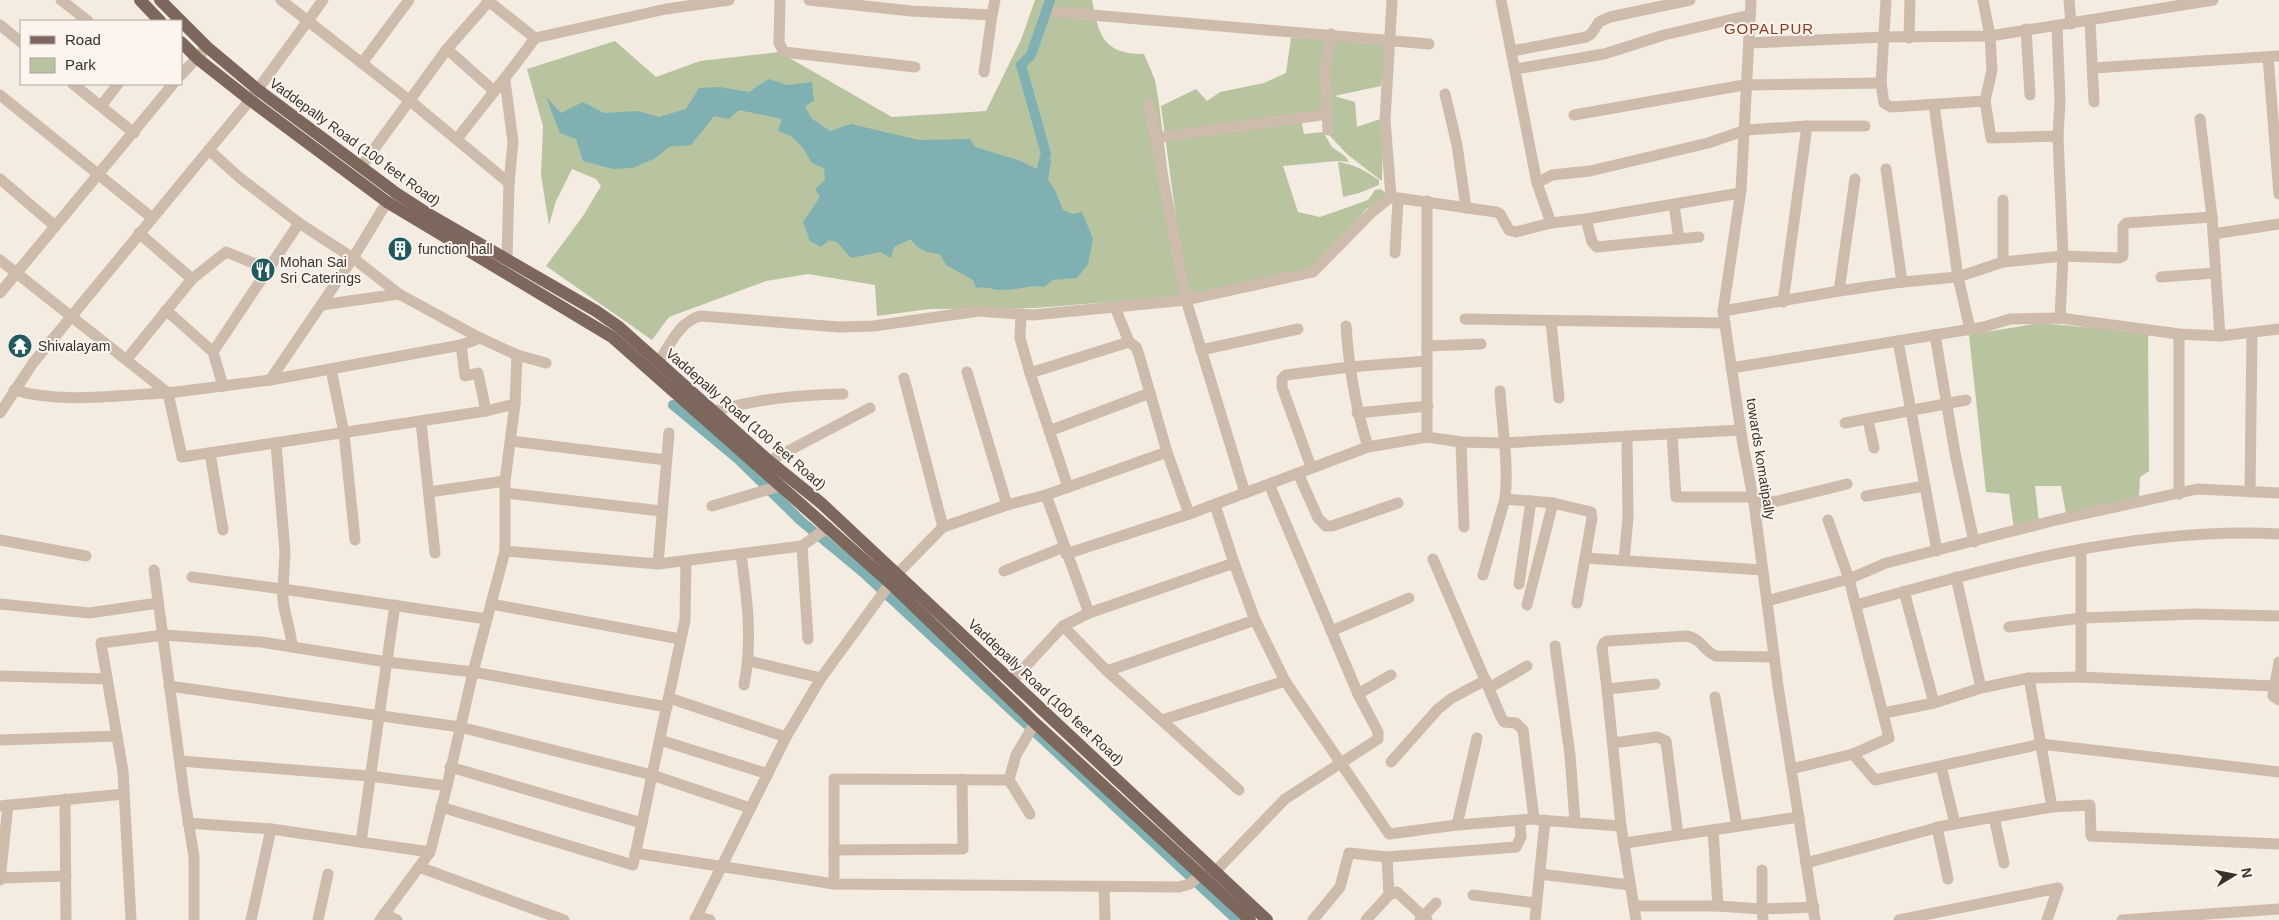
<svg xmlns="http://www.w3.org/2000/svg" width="2279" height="920" viewBox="0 0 2279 920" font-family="Helvetica,sans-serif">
  <rect width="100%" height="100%" fill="#f4ebe1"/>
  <g fill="#b8c4a0">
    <path d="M1035,0H1092C1099,36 1103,54 1144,54L1155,80L1159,104L1183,296L1035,308L929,309L877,316L875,285L808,274L766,281L669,317L652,340L546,266L583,216L601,186L596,179L572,169L556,201L549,225L541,175L543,126L527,69L615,41L656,77L700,61L779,52L892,117L986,111L1021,40Z"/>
    <path d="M1337,37L1387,43L1381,86L1334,96L1355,102L1357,127L1383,118L1382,181L1348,155L1330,136C1329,115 1321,51 1337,37Z"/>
    <path d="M1291,38L1327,39L1325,114L1301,119L1304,134L1323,132L1332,147L1346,157L1349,162L1337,161L1283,166L1298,212L1320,217L1368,200L1375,190L1381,189L1388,195L1382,202L1366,209L1342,241L1314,269L1191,296L1180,248L1161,106L1196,89L1207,101L1220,92L1264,83L1286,73Z"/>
    <path d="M1338,162C1354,164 1366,171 1379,180V185L1359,193L1343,197Z"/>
    <path d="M2040,323L2148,333L2149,471L2140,477L2139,498L2066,513L2061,486H2035L2039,522L2014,529L2009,494L1986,492L1969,335Z"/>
  </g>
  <path fill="#7fb0b2" d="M769,79L787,85L812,82L814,101L805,106L811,118L830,131L851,124L919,140L970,139L975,147L1021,161L1037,169L1040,155L1046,154L1051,160L1048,180L1055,190L1063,210L1072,214L1082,212L1093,239L1088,264L1077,278L1053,280L1044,287C1030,284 1019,290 1004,290C994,291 987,285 976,288L973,280L946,265L940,254C928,253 917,250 911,239L894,247L891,258L880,252L851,258L837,242L829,240L821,247L810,241L803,222L820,197L815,189L825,180L824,168L812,163L803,148L791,136L778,131L782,119L739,110L729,119L714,116L691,145L669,147L654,159L632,168L613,169L583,161L576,139L560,133L546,97L561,113L583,102L604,113L638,111L659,117L686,109L699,88L720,87L749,92Z"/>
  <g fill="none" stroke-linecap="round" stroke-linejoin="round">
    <g stroke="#7fb0b2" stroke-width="10">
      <path d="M1046,154L1021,65L1031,55L1050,0"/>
      <path d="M673,405L739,460L801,521L865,574L1237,920"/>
    </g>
    <g stroke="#cdbbac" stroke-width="11">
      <path d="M61,0L88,21"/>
      <path d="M281,0L409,100L509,183"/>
      <path d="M487,0L535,38L666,9L729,0"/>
      <path d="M780,0L779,43L784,52L915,67"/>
      <path d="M809,0L911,11L992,15L984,72"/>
      <path d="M1392,0L1385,120L1391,197L1496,212L1500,214L1509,230L1516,232L1551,223L1586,219L1740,193"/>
      <path d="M1501,0L1537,183L1551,223"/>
      <path d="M1751,0L1741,190L1723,311L1743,445L1754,503L1778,686L1815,920"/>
      <path d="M1886,0L1881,83L1884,103L1891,107L1985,101"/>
      <path d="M1983,0L1990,36L1992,70L1985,101L1991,138L2058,136L2063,256L2060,318"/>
      <path d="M2069,0L2071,24"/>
      <path d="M1057,12L1429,44"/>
      <path d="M992,15L995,0"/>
      <path d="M2090,21L2094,102"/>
      <path d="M0,25L21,42"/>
      <path d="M2057,26L2060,102L2058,136"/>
      <path d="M2026,29L2030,95"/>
      <path d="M1909,38L1910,0"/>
      <path d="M1749,43L1884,37L1990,36L2213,0"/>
      <path d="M447,49L494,91"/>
      <path d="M1512,51L1586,37L1591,34L1599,22L1610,17L1690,0"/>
      <path d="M2268,57L2279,194"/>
      <path d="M362,63L409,0"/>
      <path d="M2093,68L2279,56"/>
      <path d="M1516,69L1604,54L1664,35L1750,15"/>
      <path d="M181,75L207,47"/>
      <path d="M505,81L513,142L509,183L507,259"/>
      <path d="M73,84L134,133"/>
      <path d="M1445,94L1457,145L1466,208"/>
      <path d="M0,95L151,217"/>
      <path d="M1149,104L1186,300L1245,493"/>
      <path d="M1934,105L1958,277L1970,329"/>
      <path d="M101,106L118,84"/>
      <path d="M1574,115L1744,85L1881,83"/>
      <path d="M2200,119L2212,217L2220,336"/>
      <path d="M1328,130L1325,69L1331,34"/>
      <path d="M1156,138L1328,114"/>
      <path d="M457,139C483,105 510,73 535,38"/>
      <path d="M209,150L240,178L299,223L353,258L399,294L480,338L517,355L546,363"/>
      <path d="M361,167L447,49L490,0"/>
      <path d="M1886,169L1902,282L1958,277L2003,262"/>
      <path d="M0,179L55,226"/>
      <path d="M1855,179L1839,291L1902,282"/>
      <path d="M1537,183L1552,175L1590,171L1708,143L1746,130L1807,126H1865"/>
      <path d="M2003,200V262L2063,256L2119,258L2123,256V227L2126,223L2212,217"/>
      <path d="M1674,205L1679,239"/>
      <path d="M1586,219L1592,242L1597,247L1699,237"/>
      <path d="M2213,234L2279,224"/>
      <path d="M1395,253L1398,200"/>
      <path d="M0,260L168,393"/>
      <path d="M2161,277L2215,273"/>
      <path d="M192,279L226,252L268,269"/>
      <path d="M0,293L173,84"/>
      <path d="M1783,302L1807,126"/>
      <path d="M321,305L399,294"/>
      <path d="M1115,307L1129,342L1136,347L1139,355L1167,452L1189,514"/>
      <path d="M166,310L213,352L223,386"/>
      <path d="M1723,311L1839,291"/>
      <path d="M1021,314L1020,338L1030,373L1068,487"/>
      <path d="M1465,319L1725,323"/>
      <path d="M1551,322L1559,398"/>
      <path d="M1346,326C1349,369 1355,406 1368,447"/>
      <path d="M2179,334V494"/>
      <path d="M1935,335L1955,453L1974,542"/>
      <path d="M480,338L461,345L270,380L168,393L182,457L486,411"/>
      <path d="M1898,341L1937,551"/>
      <path d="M461,345L465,376L478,373L486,411L515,404"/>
      <path d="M1427,346L1481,344"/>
      <path d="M1201,350L1298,329"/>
      <path d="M213,352L299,223"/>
      <path d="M127,359L192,279L139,233"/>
      <path d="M658,363C670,345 679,322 700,316L839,327L874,326L979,311L1033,315L1186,300L1313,272L1372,212L1391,197"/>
      <path d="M1731,368L1984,327L2010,319L2060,318L2179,334L2220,336L2279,329"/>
      <path d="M331,369L344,433L355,540"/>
      <path d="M967,372L1007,505"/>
      <path d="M1030,373L1129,342"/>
      <path d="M270,380L353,258L387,202"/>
      <path d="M14,390C63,404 118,395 168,393"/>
      <path d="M1500,391C1502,427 1509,464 1505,499L1553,503L1527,605"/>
      <path d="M713,411C758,399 797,395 843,394"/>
      <path d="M0,413L33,363L250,100L323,0"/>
      <path d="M1357,413L1428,406"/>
      <path d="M1868,420L1874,448"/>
      <path d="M421,422L435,553"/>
      <path d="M1845,423L1966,400"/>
      <path d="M1049,431L1150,393"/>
      <path d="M1672,434L1676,497H1752"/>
      <path d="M1427,437V201"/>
      <path d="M511,441L666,460"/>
      <path d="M1461,442L1464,527"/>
      <path d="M276,444L285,552L283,589L487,619"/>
      <path d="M210,453L223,530"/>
      <path d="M769,461L870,408"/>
      <path d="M1311,467L1282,387V379L1286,375L1349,367L1427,361"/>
      <path d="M1298,473L1318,518L1326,526H1332L1398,503"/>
      <path d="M429,492L505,481"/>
      <path d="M2250,492L2252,333"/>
      <path d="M506,493L661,511"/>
      <path d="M1046,495L1089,613"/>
      <path d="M1866,496L1925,486"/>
      <path d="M1553,503L1591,512L1592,518L1585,558L1762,570"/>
      <path d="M1754,503L1778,501L1847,484"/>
      <path d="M1215,505L1234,563L1255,620L1285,681L1389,834L1457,825L1534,819L1523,730L1516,723L1504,722L1501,717L1433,559"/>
      <path d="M712,506L780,486"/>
      <path d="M943,527L1007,505L1046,495L1167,452"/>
      <path d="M0,540L86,556"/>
      <path d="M802,546L808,639"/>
      <path d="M505,551L658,564L802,546L828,527"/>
      <path d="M741,554C747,599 753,640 744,685"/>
      <path d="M1066,554L1189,514L1368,447L1427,437L1461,442L1503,443L1740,430"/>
      <path d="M1624,560L1628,518L1627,437"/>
      <path d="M658,564L669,433"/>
      <path d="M154,570L184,794L194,857V920"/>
      <path d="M1004,571L1064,547"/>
      <path d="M1483,575L1505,499"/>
      <path d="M192,577L283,589C281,609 291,626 292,647"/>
      <path d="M1956,577L1981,688"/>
      <path d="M1519,584L1531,501"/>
      <path d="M1904,591L1934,703"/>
      <path d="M1767,601L1849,579L1886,563L2056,520L2197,489L2279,493"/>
      <path d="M1577,603L1585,558"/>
      <path d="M0,604L89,613L158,603"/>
      <path d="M491,604L680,639"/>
      <path d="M1856,605C1989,567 2140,526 2279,534"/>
      <path d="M1063,626L1107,671L1239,790"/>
      <path d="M2009,627L2082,618L2196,614L2279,616"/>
      <path d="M1331,631L1409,598"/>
      <path d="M1555,646L1570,755L1575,822"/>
      <path d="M749,661L821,678"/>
      <path d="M2279,662L2273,696L2279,700"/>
      <path d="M1107,671L1255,620"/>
      <path d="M0,676L107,679"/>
      <path d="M2081,677V549"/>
      <path d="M2029,678L2052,807"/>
      <path d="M1012,681L1063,626L1089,613L1234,563"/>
      <path d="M169,686L460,727L652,775L750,808"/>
      <path d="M1489,688L1527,666"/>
      <path d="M1607,689L1602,648L1604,643L1607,641L1687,636C1702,639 1703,651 1716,656L1774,657"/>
      <path d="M1358,694L1391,675"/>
      <path d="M1715,697L1737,826"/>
      <path d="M669,698L786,737"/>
      <path d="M1884,713L1934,703L1981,688L2029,678L2081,677L2273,686"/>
      <path d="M1162,720L1285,681"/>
      <path d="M0,740L117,736"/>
      <path d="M660,740L768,774"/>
      <path d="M1613,743L1657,737L1666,741L1678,835"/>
      <path d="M1853,754L1875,780L2041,744L2279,772"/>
      <path d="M180,761L370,776L447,786"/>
      <path d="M1391,762L1438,709L1452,698L1486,680"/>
      <path d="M1941,766L1955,824"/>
      <path d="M450,767L642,823"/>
      <path d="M1791,769L1853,754L1889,738L1849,579L1828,520"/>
      <path d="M65,799L66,920"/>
      <path d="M0,806L124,794"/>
      <path d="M441,807L633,865L685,620L686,561"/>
      <path d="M1030,814L1009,780L1016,755L1035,723"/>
      <path d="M1994,817L2004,863"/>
      <path d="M1538,820L1621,826"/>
      <path d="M188,823L271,829"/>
      <path d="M1457,825L1477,738"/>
      <path d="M1937,827L1948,879"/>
      <path d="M1713,830L1718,906"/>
      <path d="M361,842L395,605"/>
      <path d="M1625,843L1799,817"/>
      <path d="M834,850L963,849L962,779"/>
      <path d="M635,853L834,884L1179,887L1190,884L1200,875"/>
      <path d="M1387,857L1389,895"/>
      <path d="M1806,863L1943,826L2052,807L2090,805L2091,836L2279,844"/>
      <path d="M419,867L564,920"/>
      <path d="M1540,874L1630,885"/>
      <path d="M0,878L66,876"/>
      <path d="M1209,878L1285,799L1378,739V732L1358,694L1269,484"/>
      <path d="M0,880L8,805"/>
      <path d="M834,884V779L1009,780"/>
      <path d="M1104,887L1105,920"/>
      <path d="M1473,895L1536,903"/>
      <path d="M1635,906H1718L1762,909V870"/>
      <path d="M384,914L397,920"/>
      <path d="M696,917L710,920"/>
      <path d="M131,920L123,771L101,643L164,635L261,642L387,662L473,672L667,707"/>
      <path d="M251,920L271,829L430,852"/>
      <path d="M318,920L328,874"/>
      <path d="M380,920L430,852L447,786L473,672L505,551V481L515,404L517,355"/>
      <path d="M695,920L786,737L821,678L897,574L943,527L904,378"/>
      <path d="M1313,920L1340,887L1349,853L1387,857L1516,847L1521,837L1520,822"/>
      <path d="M1366,920L1389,895L1397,892L1427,920"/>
      <path d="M1420,920L1436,903"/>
      <path d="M1535,920L1545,820"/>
      <path d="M1636,920L1621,826L1607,689L1655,684"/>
      <path d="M1763,920L1762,909L1814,907"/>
      <path d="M1899,920L2058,888L2047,920"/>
      <path d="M2122,920L2279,909"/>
    </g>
    <g stroke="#7d675c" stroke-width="12">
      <path d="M140,0L160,21"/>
      <path d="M160,0L207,47L257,89L396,193L430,215L596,311L619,327L769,461L821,503L1267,920"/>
      <path d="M181,42L198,59L250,100L387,202L612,337L890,583L1035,723L1250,920"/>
    </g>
  </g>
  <defs>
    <symbol id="building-disc" viewBox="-11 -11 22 22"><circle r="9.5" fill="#1f5a5e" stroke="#fbf5ee"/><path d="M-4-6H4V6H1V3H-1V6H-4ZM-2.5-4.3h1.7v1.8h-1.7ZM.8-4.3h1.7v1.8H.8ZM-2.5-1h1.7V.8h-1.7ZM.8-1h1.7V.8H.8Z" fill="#fff"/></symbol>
    <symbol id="restaurant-disc" viewBox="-11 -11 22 22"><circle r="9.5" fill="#1f5a5e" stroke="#fbf5ee"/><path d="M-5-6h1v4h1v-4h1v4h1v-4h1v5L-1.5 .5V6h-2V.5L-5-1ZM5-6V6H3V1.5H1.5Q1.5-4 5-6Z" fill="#fff"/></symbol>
    <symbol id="temple-disc" viewBox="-11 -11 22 22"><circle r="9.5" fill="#1f5a5e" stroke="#fbf5ee"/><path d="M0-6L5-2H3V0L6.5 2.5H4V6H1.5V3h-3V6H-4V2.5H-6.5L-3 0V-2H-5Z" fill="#fff"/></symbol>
  </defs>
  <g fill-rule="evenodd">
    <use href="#building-disc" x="386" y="235" width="28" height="28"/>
    <use href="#restaurant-disc" x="249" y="256" width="28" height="28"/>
    <use href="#temple-disc" x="6" y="332" width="28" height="28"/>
  </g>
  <g text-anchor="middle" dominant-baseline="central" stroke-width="4" stroke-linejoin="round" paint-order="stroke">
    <g font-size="14" fill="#3b302b" stroke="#fbf5ee">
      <text transform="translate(355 142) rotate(36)">Vaddepally Road (100 feet Road)</text>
      <text transform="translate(746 419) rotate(41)">Vaddepally Road (100 feet Road)</text>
      <text transform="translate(1761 459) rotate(81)">towards komatipally</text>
      <text transform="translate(1046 692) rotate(43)">Vaddepally Road (100 feet Road)</text>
    </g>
    <g font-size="14" fill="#3b302b" stroke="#fbf5ee" text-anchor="start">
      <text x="418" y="249">function hall</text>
      <text x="280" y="262">Mohan Sai<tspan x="280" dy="16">Sri Caterings</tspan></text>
      <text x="38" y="346">Shivalayam</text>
    </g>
    <g font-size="15" letter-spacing="1" fill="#8c3b22" stroke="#fbf5ee">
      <text x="1769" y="28">GOPALPUR</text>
    </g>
  </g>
  <rect x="20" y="20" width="162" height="65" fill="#fbf5ee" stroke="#aea6a0"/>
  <rect x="30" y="36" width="25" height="8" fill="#7d675c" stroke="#aea6a0"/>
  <text x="65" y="45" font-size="15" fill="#3b302b">Road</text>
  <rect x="30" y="58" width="25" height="15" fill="#b8c4a0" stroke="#aea6a0"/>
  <text x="65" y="70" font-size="15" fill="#3b302b">Park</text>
  <g transform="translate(2234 875) rotate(80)" stroke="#fbf5ee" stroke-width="4" paint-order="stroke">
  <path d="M0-4L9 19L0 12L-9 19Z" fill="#3b302b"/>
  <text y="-8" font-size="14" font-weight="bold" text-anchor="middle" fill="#3b302b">N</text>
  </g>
</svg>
